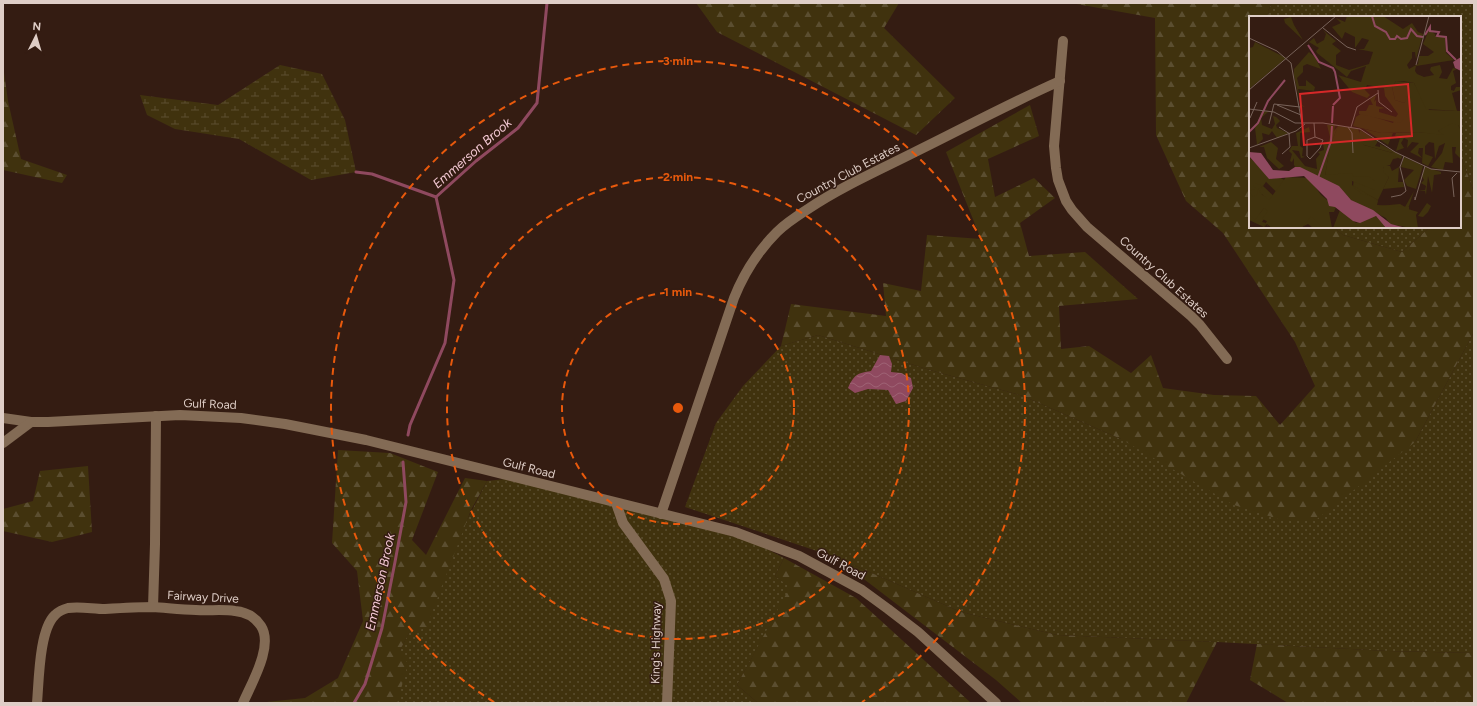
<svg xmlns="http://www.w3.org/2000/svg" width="1477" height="706" viewBox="0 0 1477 706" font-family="Figtree,sans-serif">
  <defs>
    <pattern id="grass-dots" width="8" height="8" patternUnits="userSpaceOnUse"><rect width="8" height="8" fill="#40320e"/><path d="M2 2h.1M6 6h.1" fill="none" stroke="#5b4e30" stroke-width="1.8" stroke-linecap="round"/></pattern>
    <pattern id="forest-firs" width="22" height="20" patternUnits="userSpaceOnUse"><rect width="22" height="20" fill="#40320e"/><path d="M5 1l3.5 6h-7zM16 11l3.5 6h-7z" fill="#5b4e30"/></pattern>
    <pattern id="wetland-marsh" width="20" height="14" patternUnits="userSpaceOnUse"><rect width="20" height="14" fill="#40320e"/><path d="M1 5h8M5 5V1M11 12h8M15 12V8" fill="none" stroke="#5b4e30"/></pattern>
    <pattern id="water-waves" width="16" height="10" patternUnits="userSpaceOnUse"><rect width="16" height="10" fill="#8f495f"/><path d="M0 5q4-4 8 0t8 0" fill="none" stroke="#9e6274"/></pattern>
  </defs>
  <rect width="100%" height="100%" fill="#341c12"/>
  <g fill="url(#grass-dots)">
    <path d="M1272,3H1474V192L1460,154V17H1269L1268,11Z"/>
    <path d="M1333,227H1430L1402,252L1343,235Z"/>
    <path d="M1474,332V653L1388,651L1217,642L1057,635L961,612L835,557L685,507L716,423L743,386L781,346L818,335L930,370L1023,396L1121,439L1415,442Z"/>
    <path d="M505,479L718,532L755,543L784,558L775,576L791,587L737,685L758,703H397L400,650L487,481Z"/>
  </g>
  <g fill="url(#forest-firs)">
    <path d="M696,3H899L884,28L955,98L916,135L717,32Z"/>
    <path d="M1071,3H1272L1268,11L1269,17H1250V227H1333L1343,235L1402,252L1430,227H1460V154L1474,192V332L1415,442L1317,519H1278L1234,505L1121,439L1023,396L930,370L818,335L781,346L791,304L886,316L883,283L921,291L927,235L981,239L946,152L1030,105L1039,136L988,159L995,197L1034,178L1055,198L1020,223L1029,256L1085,252L1138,299L1059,306L1061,349L1089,346L1131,373L1151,355L1163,388L1214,395L1256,396L1280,425L1315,386L1295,342L1223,233L1186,201L1156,135L1155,18Z"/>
    <path d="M3,65L8,101L21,159L67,175L62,183L3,170Z"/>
    <path d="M338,450L390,453L438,472L412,540L426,555L465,478L487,481L471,510L426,628L409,633L400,650L408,664L397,703H257L305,698L338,678L363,621L357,571L332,543Z"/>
    <path d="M88,466L92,532L52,542L3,531V509L33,501L40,471Z"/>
    <path d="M835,557L961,612L1057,635L1217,642L1186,703H1022L996,680Z"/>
    <path d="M784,558L856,598L971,703H758L737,685L790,587L775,576Z"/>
    <path d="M1257,644L1388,651L1474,653V703H1288L1250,680Z"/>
  </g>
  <path fill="url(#wetland-marsh)" d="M280,65L322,74L345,120L356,172L311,180L239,139L175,129L147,115L140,95L218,105Z"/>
  <path fill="url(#water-waves)" d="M880,355L889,356L892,364L891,372L901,373L911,378L913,388L906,401L896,404L888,390L868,389L855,393L848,388C854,375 857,373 871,371Z"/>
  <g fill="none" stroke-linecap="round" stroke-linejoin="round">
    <g stroke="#8f495f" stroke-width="3">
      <path d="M356,172L372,174L436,197"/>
      <path d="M436,197L476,161L518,128L537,103L547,3"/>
      <path d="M408,435L410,425L445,343L454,280L436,197"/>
      <path d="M354,703L365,684L382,628L395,562L406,502L403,462"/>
    </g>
    <g stroke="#836b55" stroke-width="10">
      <path d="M1063,41L1054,146L1056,168L1058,180L1066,201L1072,210L1087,227L1191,316L1200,325L1227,359"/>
      <path d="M3,418L31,422H48L180,415L241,418L285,424L366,440L735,532L799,556L862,590L888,609L918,632L996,703"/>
      <path d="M3,443L31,422"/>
      <path d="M616,503L623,523L664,579L671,601L667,703"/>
      <path d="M661,514L734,298C744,273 757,252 777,232C786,223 797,216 808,209C841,187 877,171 913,153C962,129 1010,103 1060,81"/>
      <path d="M153,607L155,544L156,416"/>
      <path d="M37,703C39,681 39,630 55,615C58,612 64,609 68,608C80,606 93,609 105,609C121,608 137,607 153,607C168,608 182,610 196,610C209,611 222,609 235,611C246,612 255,617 261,626C274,646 251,684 243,703"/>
    </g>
  </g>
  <g fill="none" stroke="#e8590c" stroke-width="2" stroke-dasharray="7 5">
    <circle cx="678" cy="408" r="116"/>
    <circle cx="678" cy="408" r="231"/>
    <path d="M494 702A347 347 0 1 1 862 702"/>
  </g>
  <g text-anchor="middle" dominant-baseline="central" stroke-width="3" stroke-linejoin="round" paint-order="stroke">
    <g font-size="12" fill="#dfcec7" stroke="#341c12">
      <text transform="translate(848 173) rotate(-28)">Country Club Estates</text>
      <text transform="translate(1164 277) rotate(42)">Country Club Estates</text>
      <text transform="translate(210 404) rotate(2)">Gulf Road</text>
      <text transform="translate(529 468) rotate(14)">Gulf Road</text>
      <text transform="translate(841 564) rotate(28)">Gulf Road</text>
      <text transform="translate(203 597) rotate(3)">Fairway Drive</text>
      <text transform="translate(656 643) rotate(-89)">King's Highway</text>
    </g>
    <g font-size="13" font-style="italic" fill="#f4c9d4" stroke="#341c12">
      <text transform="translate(472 153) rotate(-41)">Emmerson Brook</text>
      <text transform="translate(380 582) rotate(-78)">Emmerson Brook</text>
    </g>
  </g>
  <g transform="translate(1249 16)">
    <rect width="212" height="212" fill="#341c12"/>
    <path d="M147,65L165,67L180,94L212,95V114L209,109L189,115L196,117L194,120L169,116L132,117L104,110L107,101L113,97L144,107L157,85L155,87L146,84L143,71ZM89,110L109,113L115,129L144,137L149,142L144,143L141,149L134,151L140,161L129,184L104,171L105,161L76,159L81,130Z" fill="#40320e"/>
    <path d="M98,0H134L154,13L163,7L169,16L174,18L167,43L166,36H163V42L158,49L160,53L169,48L170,40H179L185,36L174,28L180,14L186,18L187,21H196L197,37L205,44L167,50L166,55L168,58L175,61L185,59L181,54L182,51L191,49L193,56L190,62L198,63L204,52L208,53L204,55L207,67L202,70V74L205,75L207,71H212V74L203,77L208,95L177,93L165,67L154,65H147L143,71L146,84L155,87L157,85L156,78L162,89L157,101L150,107L110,98V95H117L120,89H124L121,83L127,79L125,86L127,84V90L136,92L130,93V96L147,101L149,98L136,80L135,72L118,69L116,74L121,79L118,82L103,76L89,59L112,66L117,50L102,55L98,61L68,37L67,35L70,32L60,26L65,22L68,28L75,24L77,18L74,14L87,25L83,28L92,35L87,39V49L100,54L120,48L124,36L109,33H115L120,24L113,22L106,32V21L96,16L93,23L83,11L92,7L87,2L96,6ZM60,36L66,41L72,53L58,48L54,50V56L48,62L50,70H57V64L66,71L65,75L49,73L53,89L56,91L52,90L45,60V53ZM13,95L19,96L12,102L13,109L23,113L26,108L24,100L27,101L31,105L27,109L28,112L39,117L28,122L23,115L20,119L13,117L14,123L8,129L6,112ZM203,107L209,109L212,114V143L206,137L207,131H203L204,147L196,146L194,154L182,151L193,137L196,127L190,130L186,143L185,127L180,126L176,130V138L184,141L179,150L173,147L174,132H170L169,137L173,142L161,136L170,127L163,126L158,132L159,124L155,122L152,127L155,132L147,135L151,122L146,120L147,117L169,116L195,119L189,115ZM78,109H86L85,115L89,110L81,131L76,159L103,157L105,161L119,160L126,165V174L103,165V169L129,184L127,188L130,190L151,188L156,191L165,175L159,193L169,196L167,199L169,212L142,208L136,201L102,184L77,165L47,152L45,149V142L43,146L41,145L43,138L40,135L43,130H49L47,117L60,111L61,116L51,117V130L54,132L53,140L56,141L52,142L50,135L43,134L56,150L68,153L67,143L71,138L69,136L75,134L74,127L80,125L81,121ZM115,113L132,117H144L139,129ZM111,114L129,125L126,130L131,131V128L153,140L152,143L144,140V137L115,129L109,123ZM22,126L29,132L27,143L35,150L30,153L18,142L15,131H10ZM155,141L174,150L167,173L158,170L155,164L165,154L152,151ZM134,150H141L143,155L150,151L149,166H154L155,171L134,173L140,161L135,157ZM176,151L192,156V158L185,159L183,177L179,160L177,179L176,175L169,174H176L177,170L172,167L175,164L173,160ZM10,159L24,163L30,161L41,167L82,212H64L59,208L55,210L45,193ZM13,169L30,185L51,212H22L20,209L18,210L20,206L15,203L13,206L17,207L15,211L0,204V188L5,198L11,197L19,186L13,178L4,183ZM178,187L182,190L179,196L174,201L169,200Z" fill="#40320e"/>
    <path d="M42,1L45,9L54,24L36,7L35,3Z" fill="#40320e"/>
    <path d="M6,26L37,42L0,73V32L4,31ZM0,141L21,160L10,176L20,184L37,161L60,162L72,179L87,191L85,196H80L83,212H74L62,200L53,212H24L18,208L14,212L18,205L13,203L19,195L15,192L6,204L0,198ZM72,148H78L76,159H104L102,169L114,179L117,178L129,185L128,189L160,191V209L162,212L141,208L137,202L102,184L71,163ZM91,194L107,207L124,199L128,201L136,209L135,212H84Z" fill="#40320e"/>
    <path d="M6,167L14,170L8,174L9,178L4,181L0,175L5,173L8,174L4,169Z" fill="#40320e"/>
    <path d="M212,41V55L206,52L204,46ZM0,136L12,137L24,154L40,155L46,151H51L90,170L102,184L124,194L142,208L157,212H137L127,200L111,207L104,205L86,191L80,190L78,183L55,160L20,163L0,140Z" fill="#8f495f"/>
    <path fill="none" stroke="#8f495f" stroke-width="2" d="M123,0L126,10L137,16L141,23H146L148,20L152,23L158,22L162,13L168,20L174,21M176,19L181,11V15L190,16L188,20L197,21L198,35L207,44M59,29L70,46L84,52L86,56L91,82L84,89M83,107L84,90M0,116L9,107L19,85L36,64M69,162L82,125L83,110"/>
    <path fill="none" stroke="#78635a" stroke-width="1" d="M74,12L98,31L107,34M0,22L28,35L42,47L53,108M167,49L180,0M0,74L87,0M129,74L130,86L143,96M28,89L52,99M0,93L25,96L46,107H74L111,113L146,136L182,153L212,156M1,102L8,86M65,107L66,121L74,124L71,132L61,143L58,140V124L66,121M20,108L25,88L51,91M30,111L41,118M99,111L103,117L104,137M102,111L108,91L129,77M0,132L47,115L56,108M33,138L41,131L40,118M142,181L152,179L157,175L151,151L155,140M166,181V184L176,150M205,181L203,162L208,157"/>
    <path fill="#d62828" fill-opacity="0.15" stroke="#d62828" stroke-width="2" d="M159,68L163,120L55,129L51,78Z"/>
    <rect width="212" height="212" fill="none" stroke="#dfcec7" stroke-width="2"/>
  </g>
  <circle cx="678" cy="408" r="6" fill="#e8590c" stroke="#341c12" stroke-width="2"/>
  <g font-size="12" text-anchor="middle" font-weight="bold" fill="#e8590c" stroke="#341c12" stroke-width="3" stroke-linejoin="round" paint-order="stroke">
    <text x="678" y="65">3 min</text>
    <text x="678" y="181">2 min</text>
    <text x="678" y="296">1 min</text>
  </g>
  <rect width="1477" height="706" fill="none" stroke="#dfcec7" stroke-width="8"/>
  <g transform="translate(36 36) rotate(5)" stroke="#341c12" stroke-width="3" paint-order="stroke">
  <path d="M0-3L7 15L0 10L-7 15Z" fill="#dfcec7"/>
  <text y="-6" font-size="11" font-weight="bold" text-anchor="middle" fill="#dfcec7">N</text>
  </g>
</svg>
